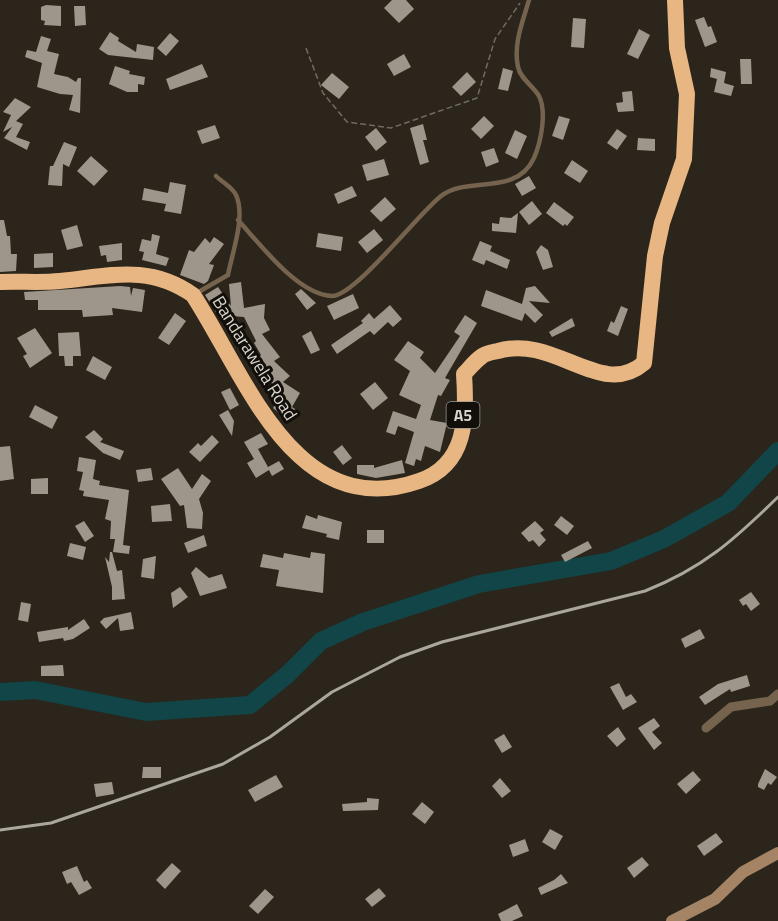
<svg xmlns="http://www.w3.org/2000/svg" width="778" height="921" viewBox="0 0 778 921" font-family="'Titillium Web',sans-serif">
  <rect width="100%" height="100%" fill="#2b251b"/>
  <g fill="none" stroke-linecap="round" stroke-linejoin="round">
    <path stroke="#114547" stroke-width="18" d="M0,692L35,690L146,712L250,705L288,674L321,641L363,622L479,584L611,561L664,539L728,503L778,451"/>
  </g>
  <g fill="#9e968a">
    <path d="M392,0H406L414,9L399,23L384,8Z"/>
    <path d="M46,5L61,6V26L44,25L45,21L41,20V7Z"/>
    <path d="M74,6H85L86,25L75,26Z"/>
    <path d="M704,17L708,27L711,26L717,42L705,47L695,20Z"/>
    <path d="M573,18L586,19L584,48L571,47Z"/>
    <path d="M639,29L650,35L638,59L627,54Z"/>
    <path d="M110,32L119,38L118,41L136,52L137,44L154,47L153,60L108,55L99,49Z"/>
    <path d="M170,33L179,41L166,56L157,48Z"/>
    <path d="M41,36L51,39L47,51L59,54L54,74L68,77L76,82L78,78H81L80,113L69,110L73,95L60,94L37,87L42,63L25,57L27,50L36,52Z"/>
    <path d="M404,54L411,67L394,76L387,64Z"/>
    <path d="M740,59H751L752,84H741Z"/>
    <path d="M202,64L208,77L170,90L166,79Z"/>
    <path d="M115,66L130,71L129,74L145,77L144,85L138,84V92H127L109,84Z"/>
    <path d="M503,68L513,71L508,91L498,89Z"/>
    <path d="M711,68L726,72L724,83L734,86L731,96L714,92L717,79L710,77Z"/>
    <path d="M467,72L476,82L461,96L452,87Z"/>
    <path d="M332,73L349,87L339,99L321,85Z"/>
    <path d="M632,91L634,111L618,112L616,103L623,102L622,92Z"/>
    <path d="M15,98L31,107L16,121L23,124L16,137L30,142L27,150L4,138L12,127L3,132L11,115L3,112Z"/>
    <path d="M484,116L494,126L481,139L471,129Z"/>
    <path d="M559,116L570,119L563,140L552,136Z"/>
    <path d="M423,124L427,140H423L429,162L420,165L410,128Z"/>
    <path d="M215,125L220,138L202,144L197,131Z"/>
    <path d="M376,128L387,142L376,151L365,137Z"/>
    <path d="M617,129L627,136L617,150L607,143Z"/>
    <path d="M515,130L527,136L517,159L505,153Z"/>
    <path d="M638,138L655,139V151L637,150Z"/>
    <path d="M64,142L77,147L69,167L63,164L62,186L48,185L50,166H53Z"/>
    <path d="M494,148L499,162L486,167L481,152Z"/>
    <path d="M91,156L108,171L94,186L77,171Z"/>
    <path d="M384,159L389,175L367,181L362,165Z"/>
    <path d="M572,160L588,171L580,183L564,173Z"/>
    <path d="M529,176L536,188L522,196L515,184Z"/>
    <path d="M170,182L186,185L181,214L164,211L166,204L142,200L144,188L168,193Z"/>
    <path d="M352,186L357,196L338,204L334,194Z"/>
    <path d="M385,197L396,209L381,222L370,211Z"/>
    <path d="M532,201L542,214L529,225L519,212Z"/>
    <path d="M554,202L574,217L567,226L565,224L563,226L546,213Z"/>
    <path d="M518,213L516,233L492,231V223L499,224L500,217L511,218Z"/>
    <path d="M0,220H4L7,236H10L11,254H17L16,271L0,272Z"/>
    <path d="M77,225L83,246L67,250L61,230Z"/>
    <path d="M374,229L383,240L367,253L358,242Z"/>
    <path d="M318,233L343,237L341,251L316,247Z"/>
    <path d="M152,234L160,236L156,254L169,258L166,266L142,260L144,252L139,251L142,239L151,241Z"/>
    <path d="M214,237L224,244L209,264L214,265L208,281L204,284L180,275L189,250L194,252L205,238L210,243Z"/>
    <path d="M480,241L492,246L490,251L510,260L507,269L486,260L484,265L472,260Z"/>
    <path d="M122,243V260L107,262L106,255L101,256L99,246Z"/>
    <path d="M541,245L548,250L553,267L543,270L536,252Z"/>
    <path d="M53,253V267L34,268V254Z"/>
    <path d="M241,282L244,308L265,304L264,318L270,330L262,334L280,357L274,361L290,376L283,382L300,393L292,407L295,409L288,421L273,408L282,393L268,380L272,376L260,356L261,355L254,343L256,341L244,317L218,315L205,295L218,287L231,306L229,284Z"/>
    <path d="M120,286L130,287L131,296L133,288L145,290L142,312L112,308L113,315L83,317L82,310H38V300H25L24,292Z"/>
    <path d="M535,286L550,303L529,301L543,315L535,323L525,313L522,321L481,306L486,290L522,304L526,288Z"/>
    <path d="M301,289L316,303L307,310L295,294Z"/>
    <path d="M353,294L359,308L334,320L327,306Z"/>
    <path d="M390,305L402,319L393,327L388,322L374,335L370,331L337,354L331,345L363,323L361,321L369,313L374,319Z"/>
    <path d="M621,306L628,309L618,336L607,331L611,321L614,323Z"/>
    <path d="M175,313L186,321L169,345L158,338Z"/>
    <path d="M465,315L477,323L445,378L450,380L441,396L438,395L430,420L447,423L440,452L425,446L421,461L416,459L414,466L405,463L414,432L398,426L395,435L386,432L393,411L416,419L421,405L399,395L410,371L394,360L408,341L424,352L420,358L435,373L460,336L454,332Z"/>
    <path d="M572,318L575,326L552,337L549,332Z"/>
    <path d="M35,328L52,353L30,368L23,356L27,354L17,338Z"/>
    <path d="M311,331L320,350L311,354L302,336Z"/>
    <path d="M79,332L81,356H73V366H65L64,356H59L58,333Z"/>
    <path d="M93,356L112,367L105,380L86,370Z"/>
    <path d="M375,382L388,398L373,410L360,394Z"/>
    <path d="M230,388L239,405L230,410L221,392Z"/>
    <path d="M35,405L58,417L52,429L29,417Z"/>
    <path d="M228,410L234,421L232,436L219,415Z"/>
    <path d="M94,430L103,439L100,442L124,451L120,460L103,453L85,437Z"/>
    <path d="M261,433L268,444L258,449L268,467L279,461L284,469L272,476L269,470L256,478L247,463L254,459L244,442Z"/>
    <path d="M212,435L219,442L200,462L189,452L198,443L201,446Z"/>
    <path d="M342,445L352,458L343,465L333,452Z"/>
    <path d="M10,446L14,479L0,481V447Z"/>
    <path d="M79,457L96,460L93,479L100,481L99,485L129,490L123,545L130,546L129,554L113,552L115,539H110L111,521L105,519L109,500L83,496L84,491L79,490L83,472L77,471Z"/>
    <path d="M402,460L405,473L376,478L357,474V465H374V468Z"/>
    <path d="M151,468L153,480L138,482L136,470Z"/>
    <path d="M178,468L192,489L202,474L211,481L199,499L203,513L202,529L187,528L184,505L180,506L161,479Z"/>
    <path d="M48,478V494H31V479Z"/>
    <path d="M170,504L172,521L152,522L151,506Z"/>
    <path d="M306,515L317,519L318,515L342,522L339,540L326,537L327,534L302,528Z"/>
    <path d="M561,516L574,526L567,535L554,525Z"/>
    <path d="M84,521L94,536L85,542L75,526Z"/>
    <path d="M535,521L544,530L540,533L546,540L539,547L533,540L529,542L521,533Z"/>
    <rect x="367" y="530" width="17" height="13"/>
    <path d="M204,535L207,546L188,553L184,543Z"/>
    <path d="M588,541L592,548L565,562L561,555Z"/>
    <path d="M70,543L86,547L83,560L67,556Z"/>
    <path d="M110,552H112L117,571L122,570L125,599L112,600V587L105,557L109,562Z"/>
    <path d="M311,552L325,554L323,593L276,586L279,570L260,567L263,554L283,558L284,553L310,558Z"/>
    <path d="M156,556L154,579L141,577L143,559Z"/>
    <path d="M196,567L209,578L222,574L227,588L200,596L191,573Z"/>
    <path d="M180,587L188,597L173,608L171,593Z"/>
    <path d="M751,592L760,604L751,611L746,604L743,606L739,600Z"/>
    <path d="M21,602L31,604L28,622L18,620Z"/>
    <path d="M131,612L134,629L120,631L118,618L106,629L100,622L104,618Z"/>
    <path d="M84,619L90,628L73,639L64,641L63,638L39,642L37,632L68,627V630Z"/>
    <path d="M700,629L705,638L685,648L681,639Z"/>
    <path d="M63,665L64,676H41V666Z"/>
    <path d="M747,675L750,686L731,692L730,689L705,705L699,697L718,684Z"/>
    <path d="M619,683L626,697L631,694L637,702L623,710L610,687Z"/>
    <path d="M654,718L660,726L652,732L662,743L654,750L638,728Z"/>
    <path d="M618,727L626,739L617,747L607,736Z"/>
    <path d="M504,734L512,747L502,753L494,740Z"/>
    <path d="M143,767H161V778H142Z"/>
    <path d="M765,769L777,777L771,785L768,783L764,790L758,787V784Z"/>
    <path d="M693,771L701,780L686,794L677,784Z"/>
    <path d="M276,775L283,787L255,802L248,790Z"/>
    <path d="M500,778L511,791L502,798L492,786Z"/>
    <path d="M112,782L114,794L96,797L94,784Z"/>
    <path d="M367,798L379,799L378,810L343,811L342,804L367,802Z"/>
    <path d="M422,802L434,812L425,824L412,814Z"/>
    <path d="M550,829L563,836L555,850L542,842Z"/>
    <path d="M716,833L723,842L704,856L697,846Z"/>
    <path d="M525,839L529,851L513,857L509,845Z"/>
    <path d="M642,857L649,865L634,878L627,868Z"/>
    <path d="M172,863L181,871L165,889L156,880Z"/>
    <path d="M77,866L84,882L87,880L92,888L79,895L71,882L67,884L62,872Z"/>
    <path d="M561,874L568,883L541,895L538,888L554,880Z"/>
    <path d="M379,888L386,896L372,907L365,899Z"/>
    <path d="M265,889L274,897L258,914L249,906Z"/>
    <path d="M517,904L523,916L512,921H501L498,914Z"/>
  </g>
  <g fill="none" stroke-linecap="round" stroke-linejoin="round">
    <path stroke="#716b63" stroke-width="1.5" stroke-dasharray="6 3" stroke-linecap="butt" d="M306,48L323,93L347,122L391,128L477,98L495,39L520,3"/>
    <g stroke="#76634e" stroke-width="4.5">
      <path d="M238,220C260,244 298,295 332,296C355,296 418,214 441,196C468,175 516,197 534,158C541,142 547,112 539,96C533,86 520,78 518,67C513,44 523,21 529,0"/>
      <path d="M195,294L228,275C232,253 246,217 236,195C233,188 222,182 216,176"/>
    </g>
    <path stroke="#76634e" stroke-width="9" d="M706,728L731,707L770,701L778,694"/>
    <path stroke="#a48464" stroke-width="12" d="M672,921L715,899L743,872L778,853"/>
    <path stroke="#e7b682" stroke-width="16" d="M0,282C20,281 40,283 60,281C110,276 149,264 193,295C246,376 295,524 419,481C467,465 467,417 464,374C469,369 475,361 481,357C485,353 493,352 498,351C555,334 601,400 644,363L655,256L662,223L684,159L687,94L677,48L675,0"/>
    <path stroke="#aba69e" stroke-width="3" d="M0,830L51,823L223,764L270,737L332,692L400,657L442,642L645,591C703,568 734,540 778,497"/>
  </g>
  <g text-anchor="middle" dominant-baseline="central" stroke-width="6" stroke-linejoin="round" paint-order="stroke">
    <rect fill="#120f0a" stroke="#9d9a93" stroke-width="1.5" x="446.5" y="402" width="33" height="26" rx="4.5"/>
    <g font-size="16" font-weight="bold" fill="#d9d5ce">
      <text x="463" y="415">A5</text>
    </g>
    <g font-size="18" fill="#d9d5ce" stroke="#120f0a">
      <text transform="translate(255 358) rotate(58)">Bandarawela Road</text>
    </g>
  </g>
</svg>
